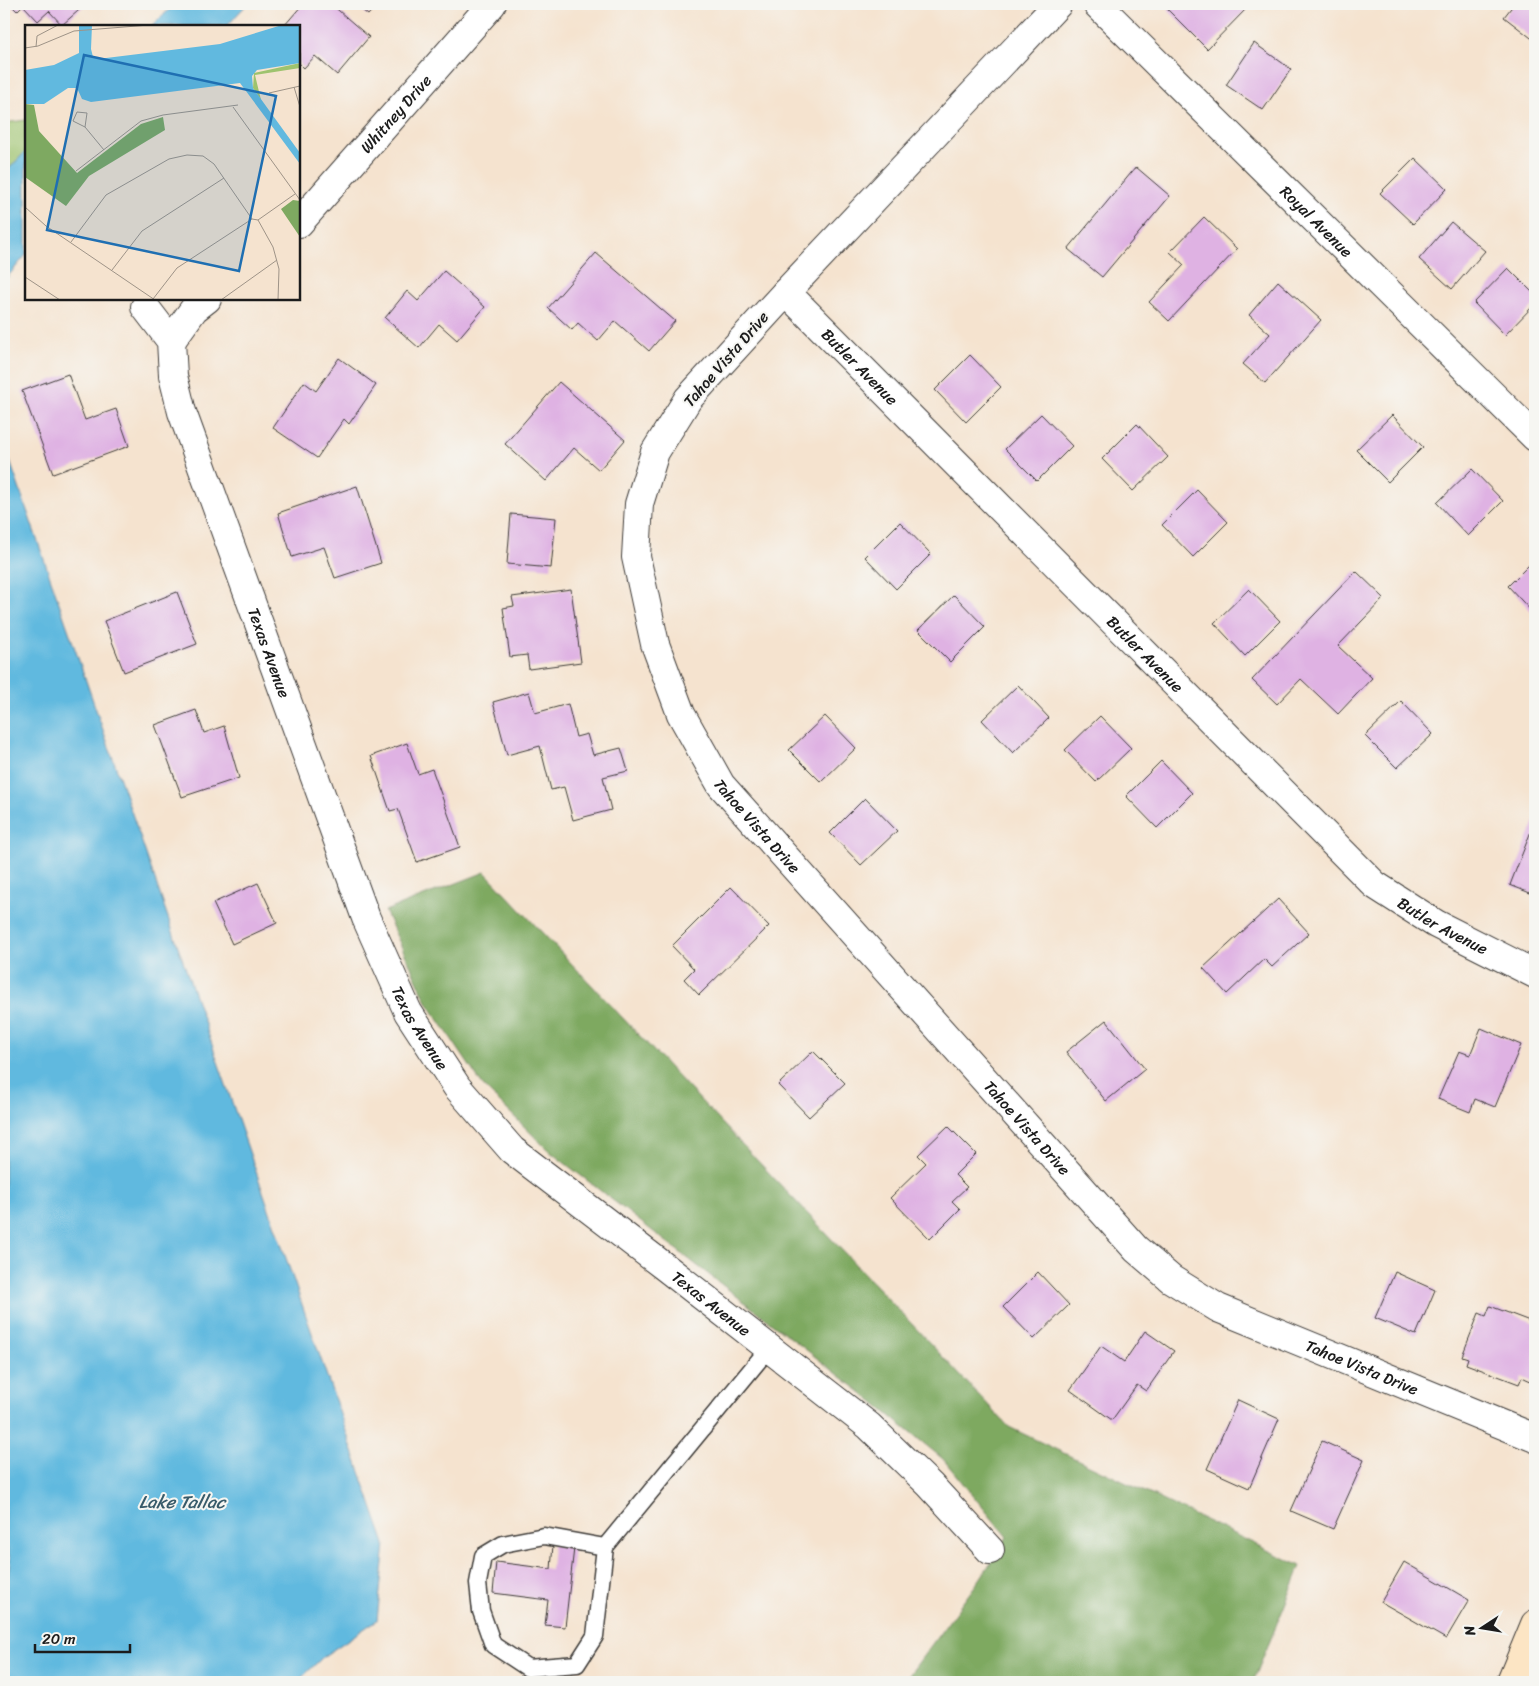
<svg xmlns="http://www.w3.org/2000/svg" width="1539" height="1686" viewBox="0 0 1539 1686" font-family="Sriracha,sans-serif">
  <rect width="100%" height="100%" fill="#f6f6f2"/>
  <filter id="ink" filterUnits="userSpaceOnUse"><feTurbulence type="fractalNoise" baseFrequency=".02" numOctaves="2"/><feDisplacementMap in="SourceGraphic" scale="10" xChannelSelector="R" yChannelSelector="G"/><feConvolveMatrix kernelMatrix="1 2 1 2 8 2 1 2 1" color-interpolation-filters="sRGB"/></filter>
  <filter id="wash" filterUnits="userSpaceOnUse"><feTurbulence type="fractalNoise" baseFrequency=".0096" numOctaves="4" result="noise"/><feDisplacementMap in="SourceGraphic" scale="20" xChannelSelector="R" yChannelSelector="G"/><feGaussianBlur stdDeviation="1.12" result="paint"/><feColorMatrix in="noise" values="0 0 0 0 0 0 0 0 0 0 0 0 0 0 0 0 0 1.4 0 .05"/><feComposite in="paint" operator="in"/></filter>
  <g filter="url(#wash)">
    <rect width="100%" height="100%" fill="#f5e3cf"/>
    <path fill="#9ec36e" stroke="#5d7045" d="M26,120V151L4,174V123Z"/>
    <path fill="#7ea961" stroke="#4d623e" d="M485,872L1009,1427L1301,1566L1253,1682H904L980,1579L1007,1537L943,1459L862,1393L549,1151L483,1086L428,1004L385,911Z"/>
    <g fill="#61b9df" stroke="#3e6a7e">
      <path d="M175,4H247L227,26H152Z"/>
      <path d="M26,151V255L4,281V174Z"/>
      <path d="M4,444L385,1544L377,1620L324,1656L297,1682H4V1605L10,1559L4,1537Z"/>
    </g>
    <g id="blocks">
      <g fill="#dfb2e3">
        <path d="M10,4H86L62,25L49,11L38,21L23,5L17,11Z"/>
        <path d="M303,4H331L369,37L337,75L315,56L304,68L299,63V26H284Z"/>
        <path d="M355,4H378L368,15Z"/>
        <path d="M1172,4H1245L1248,7L1207,49L1167,9Z"/>
        <path d="M1514,4H1535V41L1504,17Z"/>
        <path d="M1254,43L1291,69L1263,110L1226,85Z"/>
        <path d="M1415,158L1447,189L1413,224L1380,193Z"/>
        <path d="M1136,167L1170,196L1102,277L1068,249Z"/>
        <path d="M1204,217L1237,249L1169,321L1149,302L1184,265L1170,252Z"/>
        <path d="M1451,222L1485,251L1452,289L1419,259Z"/>
        <path d="M596,253L675,321L649,351L615,321L598,341L578,323L572,330L548,308Z"/>
        <path d="M1508,268L1535,295V304L1505,335L1474,303Z"/>
        <path d="M444,271L485,307L457,340L439,324L419,348L385,318L407,291L418,301Z"/>
        <path d="M1278,281L1321,320L1265,383L1243,364L1270,334L1249,315Z"/>
        <path d="M970,355L1001,387L966,422L935,390Z"/>
        <path d="M339,358L376,385L349,424L344,419L317,458L273,428L304,382L316,391Z"/>
        <path d="M68,374L85,420L116,409L129,446L53,474L22,391Z"/>
        <path d="M559,382L625,440L599,470L574,448L546,481L505,444Z"/>
        <path d="M1041,414L1072,446L1037,481L1005,449Z"/>
        <path d="M1392,415L1423,447L1388,482L1356,450Z"/>
        <path d="M1137,424L1168,457L1133,491L1102,459Z"/>
        <path d="M1472,469L1503,501L1468,536L1437,503Z"/>
        <path d="M357,486L381,563L335,578L324,547L292,557L278,513Z"/>
        <path d="M1197,490L1228,522L1193,557L1162,525Z"/>
        <path d="M511,514L556,518L551,568L507,564Z"/>
        <path d="M900,522L931,554L896,589L865,557Z"/>
        <path d="M1535,559V615L1508,586Z"/>
        <path d="M1356,571L1384,598L1338,646L1372,678L1338,714L1301,679L1277,704L1252,680Z"/>
        <path d="M571,589L581,662L529,669L527,655L510,657L503,608L514,606L512,597Z"/>
        <path d="M1249,589L1280,621L1245,656L1214,623Z"/>
        <path d="M177,592L197,644L124,672L104,621Z"/>
        <path d="M954,595L985,627L950,662L918,630Z"/>
        <path d="M1018,685L1049,718L1013,753L982,720Z"/>
        <path d="M529,692L535,713L568,704L576,737L587,734L593,755L621,748L628,771L603,777L611,810L573,820L564,787L551,790L540,746L507,755L493,702Z"/>
        <path d="M1401,701L1433,734L1397,768L1365,736Z"/>
        <path d="M196,710L204,733L224,726L239,778L182,797L155,725Z"/>
        <path d="M825,716L856,748L821,782L789,750Z"/>
        <path d="M1100,716L1131,748L1096,782L1065,750Z"/>
        <path d="M407,743L418,774L432,769L460,847L417,862L398,809L390,811L371,756Z"/>
        <path d="M1161,761L1192,793L1157,828L1126,796Z"/>
        <path d="M865,798L897,831L861,865L830,833Z"/>
        <path d="M1535,821V895L1510,885Z"/>
        <path d="M258,883L277,923L232,944L213,903Z"/>
        <path d="M731,887L769,926L699,995L684,979L694,969L672,946Z"/>
        <path d="M1278,899L1309,933L1272,967L1264,959L1227,994L1203,968Z"/>
        <path d="M1106,1020L1145,1069L1106,1101L1066,1052Z"/>
        <path d="M1481,1028L1521,1045L1495,1107L1475,1099L1470,1112L1438,1099L1459,1051L1470,1055Z"/>
        <path d="M813,1051L845,1083L809,1117L778,1085Z"/>
        <path d="M948,1126L976,1154L955,1175L967,1187L952,1201L960,1209L930,1239L890,1198L926,1163L918,1155Z"/>
        <path d="M1038,1272L1069,1305L1034,1339L1003,1307Z"/>
        <path d="M1395,1272L1435,1290L1416,1335L1375,1318Z"/>
        <path d="M1490,1306L1535,1323V1383L1522,1377L1519,1384L1466,1364L1468,1358L1462,1356L1479,1313L1486,1316Z"/>
        <path d="M1145,1331L1174,1351L1146,1391L1137,1385L1112,1420L1070,1390L1101,1346L1124,1362Z"/>
        <path d="M1238,1400L1279,1419L1249,1488L1207,1469Z"/>
        <path d="M1322,1441L1364,1460L1333,1529L1291,1511Z"/>
        <path d="M553,1545L574,1548L565,1627L545,1625L548,1600L493,1593L496,1562L551,1569Z"/>
        <path d="M1404,1562L1469,1600L1446,1639L1381,1602Z"/>
      </g>
    </g>
  </g>
  <g filter="url(#ink)">
    <use href="#blocks" fill-opacity="0" stroke="#3d3a37" stroke-width="1"/>
    <g fill="none" stroke-linecap="round" stroke-linejoin="round">
      <defs>
        <path id="lane" d="M605,1547L544,1536L503,1544L483,1556L478,1583L481,1611L493,1645L528,1668L577,1664L595,1636L605,1547L769,1348"/>
        <g id="street">
          <path id="s1" d="M1058,4L786,292L688,399L655,452L639,504L636,557L655,644L681,714L721,785L1136,1249L1171,1279L1218,1308L1535,1438"/>
          <path id="s2" d="M1097,4L1535,437"/>
          <path id="s3" d="M299,223L492,4"/>
          <path id="s4" d="M786,292L1375,885L1436,924L1535,974"/>
          <path id="s5" d="M145,307L171,341L173,376L182,412L366,918L408,1012L457,1087L512,1150L665,1267L869,1426L930,1485L990,1550"/>
          <path d="M171,341L194,309L207,299"/>
        </g>
        <path id="secondary" d="M1511,1682L1535,1624"/>
      </defs>
      <use href="#lane" stroke="#3d3a37" stroke-width="19"/>
      <use href="#street" stroke="#3d3a37" stroke-width="30"/>
      <use href="#secondary" stroke="#3d3a37" stroke-width="30"/>
      <use href="#lane" stroke="#fff" stroke-width="16"/>
      <use href="#street" stroke="#fff" stroke-width="28"/>
      <use href="#secondary" stroke="#fce5c4" stroke-width="28"/>
    </g>
  </g>
  <g text-anchor="middle" dominant-baseline="central" stroke-width="4" stroke-linejoin="round" paint-order="stroke">
    <g font-size="16" fill="#1c1c1c" stroke="#f6f6f2">
      <text stroke="none"><textPath href="#s3" startOffset="146">Whitney Drive</textPath></text>
      <text stroke="none"><textPath href="#s2" startOffset="309">Royal Avenue</textPath></text>
      <text transform="translate(726 359) rotate(-49)">Tahoe Vista Drive</text>
      <text stroke="none"><textPath href="#s4" startOffset="105">Butler Avenue</textPath></text>
      <text stroke="none"><textPath href="#s5" startOffset="371">Texas Avenue</textPath></text>
      <text stroke="none"><textPath href="#s4" startOffset="510">Butler Avenue</textPath></text>
      <text stroke="none"><textPath href="#s1" startOffset="1011">Tahoe Vista Drive</textPath></text>
      <text stroke="none"><textPath href="#s4" startOffset="915">Butler Avenue</textPath></text>
      <text stroke="none"><textPath href="#s5" startOffset="776">Texas Avenue</textPath></text>
      <text stroke="none"><textPath href="#s1" startOffset="1416">Tahoe Vista Drive</textPath></text>
      <text stroke="none"><textPath href="#s5" startOffset="1181">Texas Avenue</textPath></text>
      <text stroke="none"><textPath href="#s1" startOffset="1836">Tahoe Vista Drive</textPath></text>
    </g>
    <g font-size="18" font-style="italic" fill="#385b6a" stroke="#f6f6f2">
      <text x="182" y="1502">Lake Tallac</text>
    </g>
  </g>
  <g transform="translate(25 25)">
    <rect width="275" height="275" fill="#f5e3cf"/>
    <path d="M275,38V43L230,50L236,75L228,63L229,48Z" fill="#9ec36e"/>
    <path d="M0,79L9,80L14,106L52,148L116,99L138,92L140,105L64,151L41,181L0,152ZM268,175L275,176V212L256,184Z" fill="#7ea961"/>
    <path d="M54,0H67L66,24L68,32L73,34L195,19L257,0H275V38L232,45L227,51L228,63L275,128V139L215,58L66,77L57,74L52,63H43L19,79H0V45L29,40L54,28Z" fill="#61b9df"/>
    <path fill="none" stroke="#9e9387" stroke-width="1" d="M11,22L12,11L33,0M0,23L13,21L49,6L124,0M269,62L275,82M244,68L275,61M208,82L275,175M60,102L62,88L52,87L48,96L60,102L79,125M51,146L116,96L138,90L213,80M0,182L21,201L130,275M233,195L270,169M46,217L81,170L144,134L162,130L178,131L189,139L227,194L233,195L248,222L254,244L253,275M87,245L117,206L199,153M0,252L35,275M128,274L152,243L227,194M196,275L252,235"/>
    <path fill="#1f6fb2" fill-opacity="0.15" stroke="#1f6fb2" stroke-width="2.5" d="M59,30L251,71L214,246L22,205Z"/>
    <rect width="275" height="275" fill="none" stroke="#1c1c1c" stroke-width="2.5"/>
  </g>
  <rect width="1539" height="1686" fill="none" stroke="#f6f6f2" stroke-width="20"/>
  <g transform="translate(1482 1628) rotate(258)" stroke="#f6f6f2" stroke-width="4" paint-order="stroke">
  <path d="M0-4L9 19L0 12L-9 19Z" fill="#1c1c1c"/>
  <text y="-8" font-size="14" font-weight="bold" text-anchor="middle" fill="#1c1c1c">N</text>
  </g>
  <path d="M35 1644v8h95v-8" fill="none" stroke="#1c1c1c" stroke-width="2.5"/>
  <text x="42" y="1644" font-size="15" fill="#1c1c1c" stroke="#f6f6f2" stroke-width="4" paint-order="stroke">20 m</text>
</svg>
